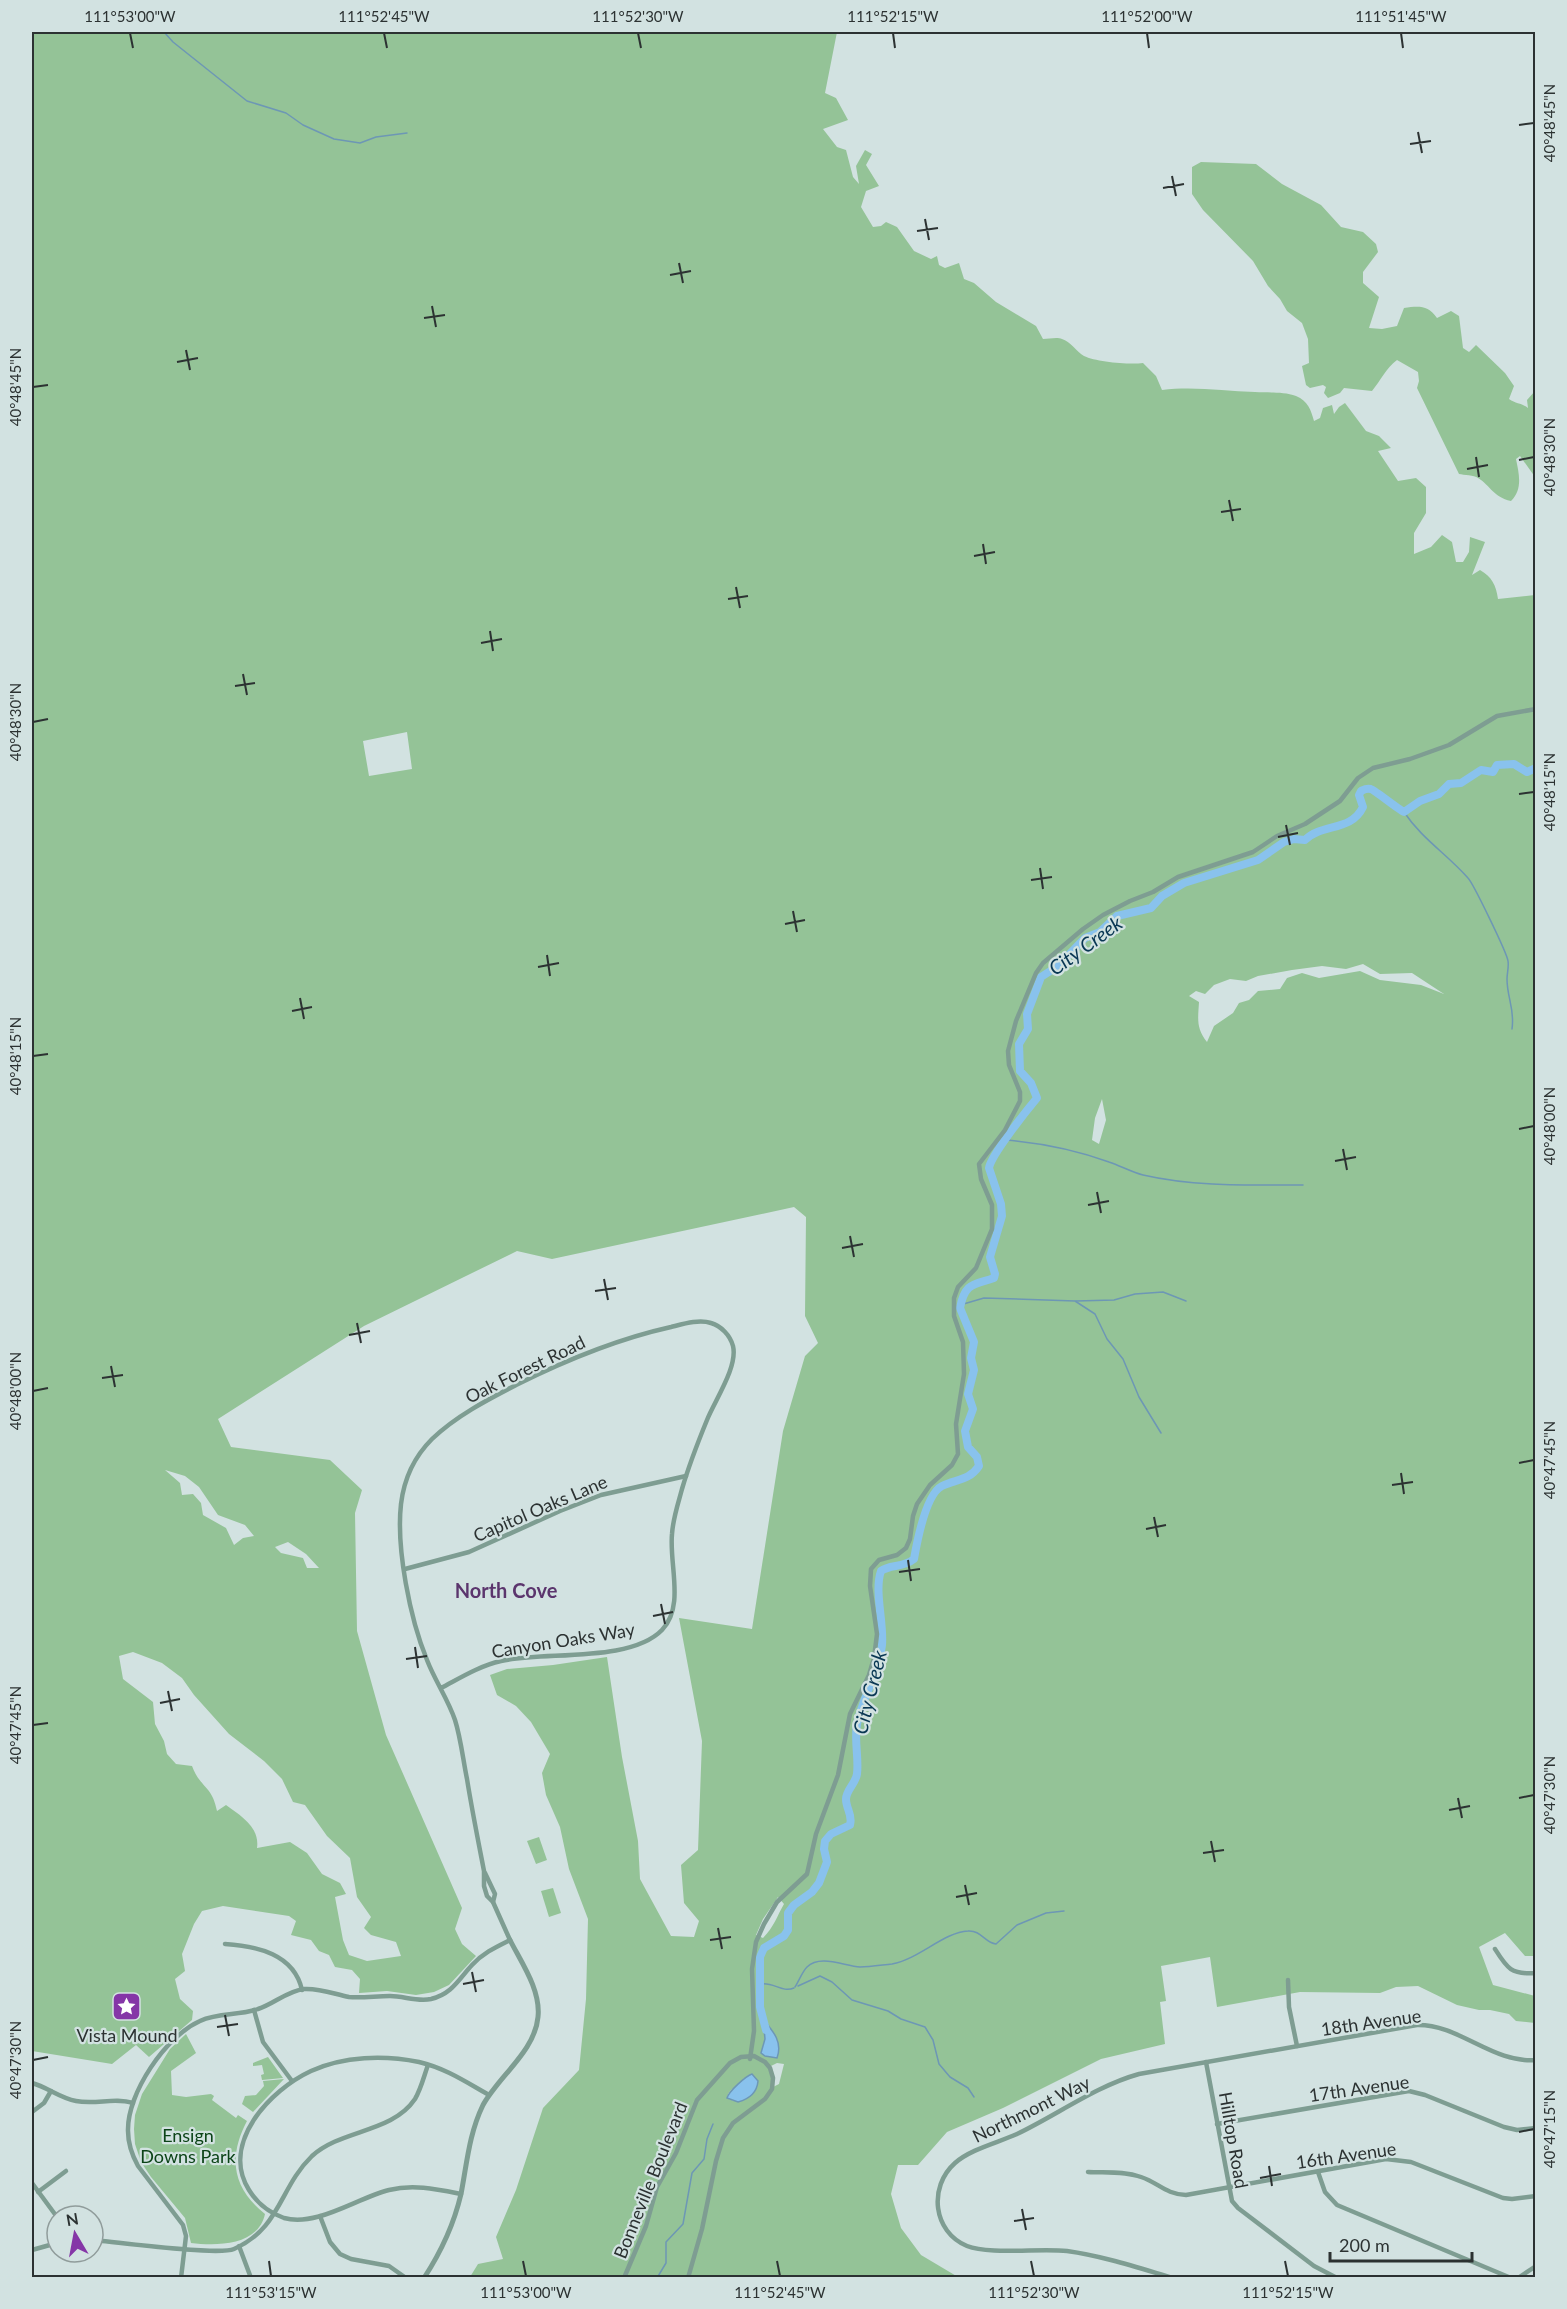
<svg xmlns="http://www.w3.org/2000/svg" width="1567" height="2309" viewBox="0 0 1567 2309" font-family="Lato,sans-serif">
  <rect width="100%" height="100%" fill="#d2e2e1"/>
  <g fill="#94c397" fill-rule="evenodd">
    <path d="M32,32H837L825,93L836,98L848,120L823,129L837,147L846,150L853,177L859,184L856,166L865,150L872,154L866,165L879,186L866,191L861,207L873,227L881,226L886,222L897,227L914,251L931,259L937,256L939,265L945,268L959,263L964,279L974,283L996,302L1036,326L1043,339C1049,339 1057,337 1062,339C1070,341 1077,352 1084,356C1096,362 1130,365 1143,363L1156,376L1162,390C1193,386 1224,391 1255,392C1268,393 1283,391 1296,396C1308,401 1311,410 1314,421L1320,418L1323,408L1332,405L1334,414L1339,407L1345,403L1366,431L1379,436L1391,448L1378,451L1398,481L1416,478L1426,487V513L1414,533V554L1431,547L1442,535L1452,542L1456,562H1463L1469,552L1470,537L1485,542L1472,575L1480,570C1492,577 1496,585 1498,599L1535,595V1956H1525L1505,1933L1479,1947L1493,1985L1535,1996V2023L1516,2021L1509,2014L1490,2010H1479L1457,2005L1418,1986L1396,1987L1380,1993L1300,1992L1217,2007L1210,1957L1161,1966L1166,2001L1160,2002L1165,2044L1101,2059L1003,2108L947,2132L918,2165H898L891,2194L901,2228L921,2255L958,2277H470L478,2264L503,2259L496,2237L516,2190L543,2108L579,2070L586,1999L588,1919L569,1869L560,1827L546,1795L542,1773L550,1754L531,1722L516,1706L497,1695L490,1675L507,1669L553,1665L607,1657L622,1757L638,1841L640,1879L671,1936L694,1937L699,1921L684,1903L681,1865L698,1850L702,1741L679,1618L752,1629L783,1431L805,1356L818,1343L805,1316L806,1217L794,1207L552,1259L517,1251L364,1326L218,1419L231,1447L330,1460L362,1490L355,1513L357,1631L386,1735L462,1908L455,1929L462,1944L476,1956L449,1985L434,1992L416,1995L387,1991L359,1993L360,1979L352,1970L335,1967L329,1955L319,1951L311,1940L291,1935L296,1921L289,1916L223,1906L202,1911L194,1924L182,1954L185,1971L175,1979L180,1999L193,2011L192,2020L149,2057L136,2045L112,2064L32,2051ZM407,732L412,769L369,776L363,741ZM1363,964L1380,974L1412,973L1444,994L1421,985L1380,980L1360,971L1319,978L1302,973L1287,978L1280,989L1258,991L1249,1000L1239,1003L1233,1013L1214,1026L1207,1042C1196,1028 1198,1019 1199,1002L1189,996L1196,991L1205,994L1214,985L1230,979L1246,981L1258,976L1292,970L1322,966L1346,969ZM1102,1099L1106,1120L1099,1144L1092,1140L1095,1118ZM165,1470L185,1476L199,1487L218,1515L245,1525L254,1536L243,1538L234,1545L226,1528L203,1515L201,1503L193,1494L182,1495L180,1483ZM288,1542L306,1554L319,1568H307L303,1558L281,1553L275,1547ZM133,1652L162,1663L182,1678L194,1695L229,1734L264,1761L282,1779L293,1802L305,1805L327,1836L350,1858L357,1897L371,1917L364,1928L371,1935L396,1942L401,1956L367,1961L349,1955L343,1940L335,1897L346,1894L340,1883L322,1874L307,1853L290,1842L257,1848C260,1827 241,1816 226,1805L217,1811C212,1785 200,1788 192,1766L176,1764L167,1754L164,1741L155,1724L153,1702L123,1679L119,1656ZM778,1897L784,1904C777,1916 774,1927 763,1938L756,1935L763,1919ZM764,2020C773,2030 778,2038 779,2052L767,2056L761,2053L765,2039ZM777,2063L784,2064L779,2084L773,2087L769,2067ZM744,2078L758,2081C756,2096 741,2106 727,2098C729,2087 740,2087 744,2078Z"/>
    <path d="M1201,162L1256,164L1282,184L1321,205L1341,227L1363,232L1376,244L1378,252L1363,272V283L1379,297L1369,328L1382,329L1397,326L1404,308C1419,306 1428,305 1437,318L1451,311L1459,316L1463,348L1469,352L1476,345L1505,373L1514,386L1509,399C1516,404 1522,403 1528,408L1527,400L1535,391V477L1520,456L1516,459C1519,474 1523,489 1511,501C1493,497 1491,486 1478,478C1474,475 1464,475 1459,474L1417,388L1419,381L1418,372L1397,360C1386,368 1381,380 1372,391L1344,388L1340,393L1328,398L1324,393L1326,387L1323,385L1310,388L1306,385L1302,366L1309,363L1308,339L1302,323L1287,311L1280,299L1268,286L1253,261L1203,210L1192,194V167Z"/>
    <path d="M539,1837L547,1860L536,1864L527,1841Z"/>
    <path d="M553,1888L561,1913L549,1917L541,1891Z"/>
    <path d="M186,2034L196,2053L171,2071L172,2095L186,2097L211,2094L214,2096L212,2100L236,2118L238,2115L247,2121C228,2157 232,2188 265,2214C258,2246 217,2246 191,2243L185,2218L151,2177L141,2162L135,2144L134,2129L135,2115L142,2094L170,2049Z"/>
    <path d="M268,2057L283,2078L262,2080L261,2075L264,2074L262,2065L253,2066V2063Z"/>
    <path d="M284,2079L253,2112L242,2104L245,2096L256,2095L264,2086L263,2081Z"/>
  </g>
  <g fill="#89c2ed" stroke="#6d97b5" stroke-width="1.5">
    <path d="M763,2019C773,2031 783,2042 777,2058L765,2056L761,2053L765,2039Z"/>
    <path d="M752,2074L758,2081C757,2093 749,2099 738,2102L727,2098C729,2091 746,2076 752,2074Z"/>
  </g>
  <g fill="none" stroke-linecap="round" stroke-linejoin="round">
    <g stroke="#6d97b5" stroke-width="1.5">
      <path d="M164,32L173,42L247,101L286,113L303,125L334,139L360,143L376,137L407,133"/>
      <path d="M1404,812C1422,839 1447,854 1468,878C1473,883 1507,953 1508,961C1509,967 1507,973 1507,979C1507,998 1515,1009 1512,1029"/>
      <path d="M1006,1140C1042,1143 1076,1150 1109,1162C1121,1166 1131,1172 1143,1175C1195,1187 1250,1185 1303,1185"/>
      <path d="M1076,1301L1114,1300L1135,1294L1163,1292L1186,1301"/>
      <path d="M960,1305L984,1298L1075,1301L1095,1314L1107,1339L1123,1359L1139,1397L1161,1433"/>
      <path d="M761,1984C774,1982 782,1993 794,1988"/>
      <path d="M798,1986L820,1976L832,1982L852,2000L888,2011L901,2019L925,2027L933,2040L939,2064L950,2077L968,2088L974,2097"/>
      <path d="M795,1987C799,1981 802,1972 807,1967C820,1954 844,1966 860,1967C870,1967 882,1965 892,1964C919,1959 944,1932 968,1931C981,1930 985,1943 996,1944L1017,1925L1046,1913L1064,1911"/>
      <path d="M657,2278L666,2263V2242L683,2224L692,2173L704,2159L707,2139L713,2124"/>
    </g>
    <path stroke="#89c2ed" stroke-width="8" d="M766,2030L760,2007V1957L764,1948L784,1936L788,1930V1913L794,1905L812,1892L819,1883L827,1862L824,1849L825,1841L831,1834L850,1825C853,1815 846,1809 846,1799C846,1790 856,1783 857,1774C859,1757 854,1741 857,1724C863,1696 879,1673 882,1645C884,1622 874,1591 881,1571C890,1564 903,1568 914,1559C917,1542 926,1494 942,1486C956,1479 969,1481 979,1466L977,1457L968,1447L965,1431L973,1409L968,1394L974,1370L971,1358L974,1342L960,1308C965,1282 974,1285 994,1278L995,1274L990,1257L1002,1216L1001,1204L989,1168C991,1155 1027,1110 1037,1098L1031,1083L1020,1071L1019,1044L1028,1029L1027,1014L1041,977L1058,966L1085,938L1100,932L1117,916L1151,908L1162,896L1184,883L1258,860L1284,842L1294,839L1305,840C1322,823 1351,832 1363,807L1359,795L1361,791C1365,789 1366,788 1371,789C1373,789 1398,809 1404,812L1420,801L1439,794L1449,784L1461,783L1481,770L1493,772L1497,765L1514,764L1527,772L1536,768"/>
    <g stroke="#7e9d92" stroke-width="4.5">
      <path d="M405,1569L469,1552L560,1511L601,1495L686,1476"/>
      <path d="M485,1873L495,1894L493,1902"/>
      <path d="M225,1944C257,1946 294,1954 302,1990"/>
      <path d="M1495,1949C1507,1968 1511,1975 1536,1973"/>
      <path d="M1288,1980L1289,2007L1297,2046"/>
      <path d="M254,2010L263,2042L292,2081"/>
      <path d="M750,2059L754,2031L752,1969L756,1942L764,1924L777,1902L807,1874L816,1834L838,1775L850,1714L869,1675L874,1658L877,1634L870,1586L871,1569L879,1560L897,1555L906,1548L910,1539L913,1516L917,1504L930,1485L952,1465L958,1454L956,1424L964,1374L963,1342L954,1316V1298L958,1287L976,1268L992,1229V1205L981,1179L979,1164L1005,1130L1020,1101V1092L1009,1065L1008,1051L1016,1021L1036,973L1043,963L1083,929L1103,915L1130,901L1153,892L1178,877L1253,852L1277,836L1305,824L1340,801L1358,778L1373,768L1410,759L1449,745L1497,716L1536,709"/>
      <path d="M1206,2062L1232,2201L1238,2208L1314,2266L1337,2278"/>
      <path d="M32,2083C47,2087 60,2098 76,2101C96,2105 114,2097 133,2103"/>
      <path d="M32,2112L44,2103L51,2091"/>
      <path d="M1217,2124L1409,2091L1425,2095L1504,2127L1517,2130L1536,2128"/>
      <path d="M1088,2172C1105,2173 1124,2171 1141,2177C1159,2183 1165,2194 1186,2195L1386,2159L1411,2162L1503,2198L1512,2199L1536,2196"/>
      <path d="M1318,2172L1325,2192L1337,2205L1511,2278"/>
      <path d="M32,2183L57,2217"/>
      <path d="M38,2192L66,2171"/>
      <path d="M461,2194C436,2189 413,2184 389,2190C357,2198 317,2227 284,2218C270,2213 257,2203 249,2190C220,2143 270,2090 311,2071C344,2056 384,2055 419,2062C445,2068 466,2082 489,2095"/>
      <path d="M320,2216L330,2242L340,2254L351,2259L389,2266L406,2278"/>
      <path d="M93,2240C117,2242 218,2256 234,2249C281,2228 279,2188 312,2156C342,2129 392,2133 415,2099C421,2089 424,2076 428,2065"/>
      <path d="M239,2246L251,2278"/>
      <path d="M32,2250L57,2243"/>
      <path d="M181,2278L186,2236L183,2225L138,2166C132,2155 128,2143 128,2131C127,2093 166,2036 200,2021C219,2012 239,2016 258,2009C274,2004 287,1991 304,1989C320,1988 334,1994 349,1997C363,1998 376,1996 390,1996C404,1996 417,2002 431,1999C452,1994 459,1979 472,1965C483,1953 496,1947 510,1940L493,1902L487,1896L484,1886V1871C478,1840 472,1810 467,1779C463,1760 461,1739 455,1720C448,1699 435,1681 427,1660C410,1619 396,1548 401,1504C404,1479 415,1456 432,1439C456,1416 487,1400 516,1385C566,1360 617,1339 671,1327C683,1324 699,1319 711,1323C721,1326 730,1335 733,1346C738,1367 715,1400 707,1420C698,1442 689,1465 682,1489C678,1504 673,1518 672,1534C669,1565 685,1606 662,1630C630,1663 544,1651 501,1661C479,1666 460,1678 441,1688"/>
      <path d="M624,2278L646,2226L657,2187L676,2153L697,2100L730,2063L741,2057L754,2056L765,2062L770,2068L773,2078L772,2089L765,2099L733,2123L723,2138L716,2161L702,2229L688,2278"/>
      <path d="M1173,2278C1139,2268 1103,2256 1067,2251C1040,2248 989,2255 967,2246C933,2232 928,2187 955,2163C971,2149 997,2143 1017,2134C1057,2115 1096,2086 1139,2074L1417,2025C1459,2024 1493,2064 1536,2060"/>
      <path d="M1518,2278L1536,2266"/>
    </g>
    <path stroke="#7e9d92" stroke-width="5" d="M424,2278C441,2252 454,2224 461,2194C467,2163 469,2134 483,2105C499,2076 535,2051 538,2017C541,1990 521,1962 510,1940"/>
  </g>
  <path fill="none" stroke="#2c3232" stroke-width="2" d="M130,33L133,48M384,33L387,48M638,33L641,48M893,33L895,48M1147,33L1149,48M1401,33L1403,48M1519,125L1534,123M1418,132L1422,153M1410,144L1431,141M1172,176L1176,196M1163,188L1184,184M925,219L929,240M917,231L938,228M679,263L683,283M670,275L691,271M432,306L436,327M424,318L445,315M186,350L190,370M177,362L198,358M33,387L48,385M1476,457L1479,477M1519,460L1534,457M1467,469L1488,465M1229,500L1233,521M1221,512L1241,509M983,544L986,564M974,556L995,552M736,587L740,608M728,599L748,596M490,631L493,651M481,643L502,639M243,674L247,695M235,686L255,683M33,722L48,719M1519,794L1534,792M1286,825L1290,845M1278,837L1298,833M1040,868L1043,889M1031,880L1052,877M793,911L797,932M785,924L805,920M547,955L550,976M538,967L559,963M300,998L304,1019M292,1011L312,1007M33,1056L48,1054M1519,1129L1534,1126M1343,1149L1347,1170M1335,1161L1356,1157M1097,1192L1101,1213M1088,1205L1109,1201M850,1236L854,1257M842,1248L863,1244M604,1279L608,1300M595,1291L616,1288M357,1323L361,1343M349,1335L370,1331M111,1366L115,1387M102,1378L123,1375M33,1391L48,1388M1519,1463L1534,1460M1401,1473L1404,1494M1392,1485L1413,1482M1154,1517L1158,1537M1146,1529L1166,1525M908,1560L911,1581M899,1572L920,1569M661,1604L665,1624M653,1616L673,1612M415,1647L418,1668M406,1659L427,1656M168,1691L172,1711M160,1703L180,1699M33,1725L48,1723M1458,1798L1462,1818M1519,1798L1534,1795M1449,1810L1470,1806M1211,1841L1215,1862M1203,1853L1224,1850M965,1885L969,1905M956,1897L977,1893M718,1928L722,1949M710,1940L731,1937M472,1972L476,1992M463,1984L484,1980M225,2015L229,2036M217,2027L238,2024M33,2060L48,2057M1519,2132L1534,2129M1269,2166L1272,2186M1260,2178L1281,2174M1022,2209L1026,2230M1014,2221L1034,2218M269,2261L271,2276M523,2261L526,2276M777,2261L780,2276M1031,2261L1034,2276M1285,2261L1288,2276"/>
  <defs>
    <symbol id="sight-square" viewBox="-11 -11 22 22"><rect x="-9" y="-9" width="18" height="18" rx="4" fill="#8536a7" stroke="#d2e2e1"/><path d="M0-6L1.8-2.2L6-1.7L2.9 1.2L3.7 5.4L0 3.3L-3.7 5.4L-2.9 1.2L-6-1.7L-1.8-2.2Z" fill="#fff"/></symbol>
  </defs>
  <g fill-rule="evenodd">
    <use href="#sight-square" x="110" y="1990" width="33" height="33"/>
  </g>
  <g text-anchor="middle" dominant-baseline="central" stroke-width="4.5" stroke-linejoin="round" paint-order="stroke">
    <g font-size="18" fill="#2c3232" stroke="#d2e2e1">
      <text transform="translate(525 1369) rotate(-26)">Oak Forest Road</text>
      <text transform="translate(540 1508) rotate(-23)">Capitol Oaks Lane</text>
      <text transform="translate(563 1640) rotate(-9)">Canyon Oaks Way</text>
      <text transform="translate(1371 2022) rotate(-8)">18th Avenue</text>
      <text transform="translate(1359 2088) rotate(-8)">17th Avenue</text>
      <text transform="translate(1031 2109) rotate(-26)">Northmont Way</text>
      <text transform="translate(1234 2140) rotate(80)">Hilltop Road</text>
      <text transform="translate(1346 2155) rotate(-8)">16th Avenue</text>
      <text transform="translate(650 2180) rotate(-68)">Bonneville Boulevard</text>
    </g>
    <g font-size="18" fill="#2c3232" stroke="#d2e2e1">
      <text x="127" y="2035">Vista Mound</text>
    </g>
    <g font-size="18" fill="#0c4418" stroke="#d2e2e1">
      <text x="188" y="2135">Ensign<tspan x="188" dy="21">Downs Park</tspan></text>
    </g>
    <g font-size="20" font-style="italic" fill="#093753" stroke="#d2e2e1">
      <text transform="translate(1085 945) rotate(-36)">City Creek</text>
      <text transform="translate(869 1692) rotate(-76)">City Creek</text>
    </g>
    <g font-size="20" font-weight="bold" fill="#5b356d" stroke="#d2e2e1">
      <text x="506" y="1590">North Cove</text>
    </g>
  </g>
  <rect width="1567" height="2309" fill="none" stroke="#d2e2e1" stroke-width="66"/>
  <g transform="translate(75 2234) rotate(350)"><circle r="28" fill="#d2e2e1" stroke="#909c9b" stroke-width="1.5"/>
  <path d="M0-4.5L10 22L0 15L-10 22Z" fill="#8536a7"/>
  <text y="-9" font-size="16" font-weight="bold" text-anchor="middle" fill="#2c3232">N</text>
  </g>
  <path d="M1330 2252v9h142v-9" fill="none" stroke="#2c3232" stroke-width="3"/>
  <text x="1339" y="2252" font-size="18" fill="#2c3232" stroke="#d2e2e1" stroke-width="4.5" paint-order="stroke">200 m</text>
  <rect x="33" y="33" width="1501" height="2243" fill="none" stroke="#2c3232" stroke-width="2"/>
  <g font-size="15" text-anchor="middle" fill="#2c3232">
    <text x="130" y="22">111°53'00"W</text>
    <text x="384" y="22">111°52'45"W</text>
    <text x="638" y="22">111°52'30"W</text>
    <text x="893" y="22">111°52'15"W</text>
    <text x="1147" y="22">111°52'00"W</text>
    <text x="1401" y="22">111°51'45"W</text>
    <text transform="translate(1550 123) rotate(-90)" y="5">40°48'45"N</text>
    <text transform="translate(16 387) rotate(-90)" y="5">40°48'45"N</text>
    <text transform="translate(1550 457) rotate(-90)" y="5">40°48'30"N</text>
    <text transform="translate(16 722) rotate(-90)" y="5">40°48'30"N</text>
    <text transform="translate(1550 792) rotate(-90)" y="5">40°48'15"N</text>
    <text transform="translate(16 1056) rotate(-90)" y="5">40°48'15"N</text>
    <text transform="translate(1550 1126) rotate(-90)" y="5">40°48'00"N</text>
    <text transform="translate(16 1391) rotate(-90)" y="5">40°48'00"N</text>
    <text transform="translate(1550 1460) rotate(-90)" y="5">40°47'45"N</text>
    <text transform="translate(16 1725) rotate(-90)" y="5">40°47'45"N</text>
    <text transform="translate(1550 1795) rotate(-90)" y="5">40°47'30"N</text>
    <text transform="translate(16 2060) rotate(-90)" y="5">40°47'30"N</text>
    <text transform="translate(1550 2129) rotate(-90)" y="5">40°47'15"N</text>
    <text x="271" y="2298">111°53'15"W</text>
    <text x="526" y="2298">111°53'00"W</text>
    <text x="780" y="2298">111°52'45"W</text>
    <text x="1034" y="2298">111°52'30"W</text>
    <text x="1288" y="2298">111°52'15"W</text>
  </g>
</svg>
